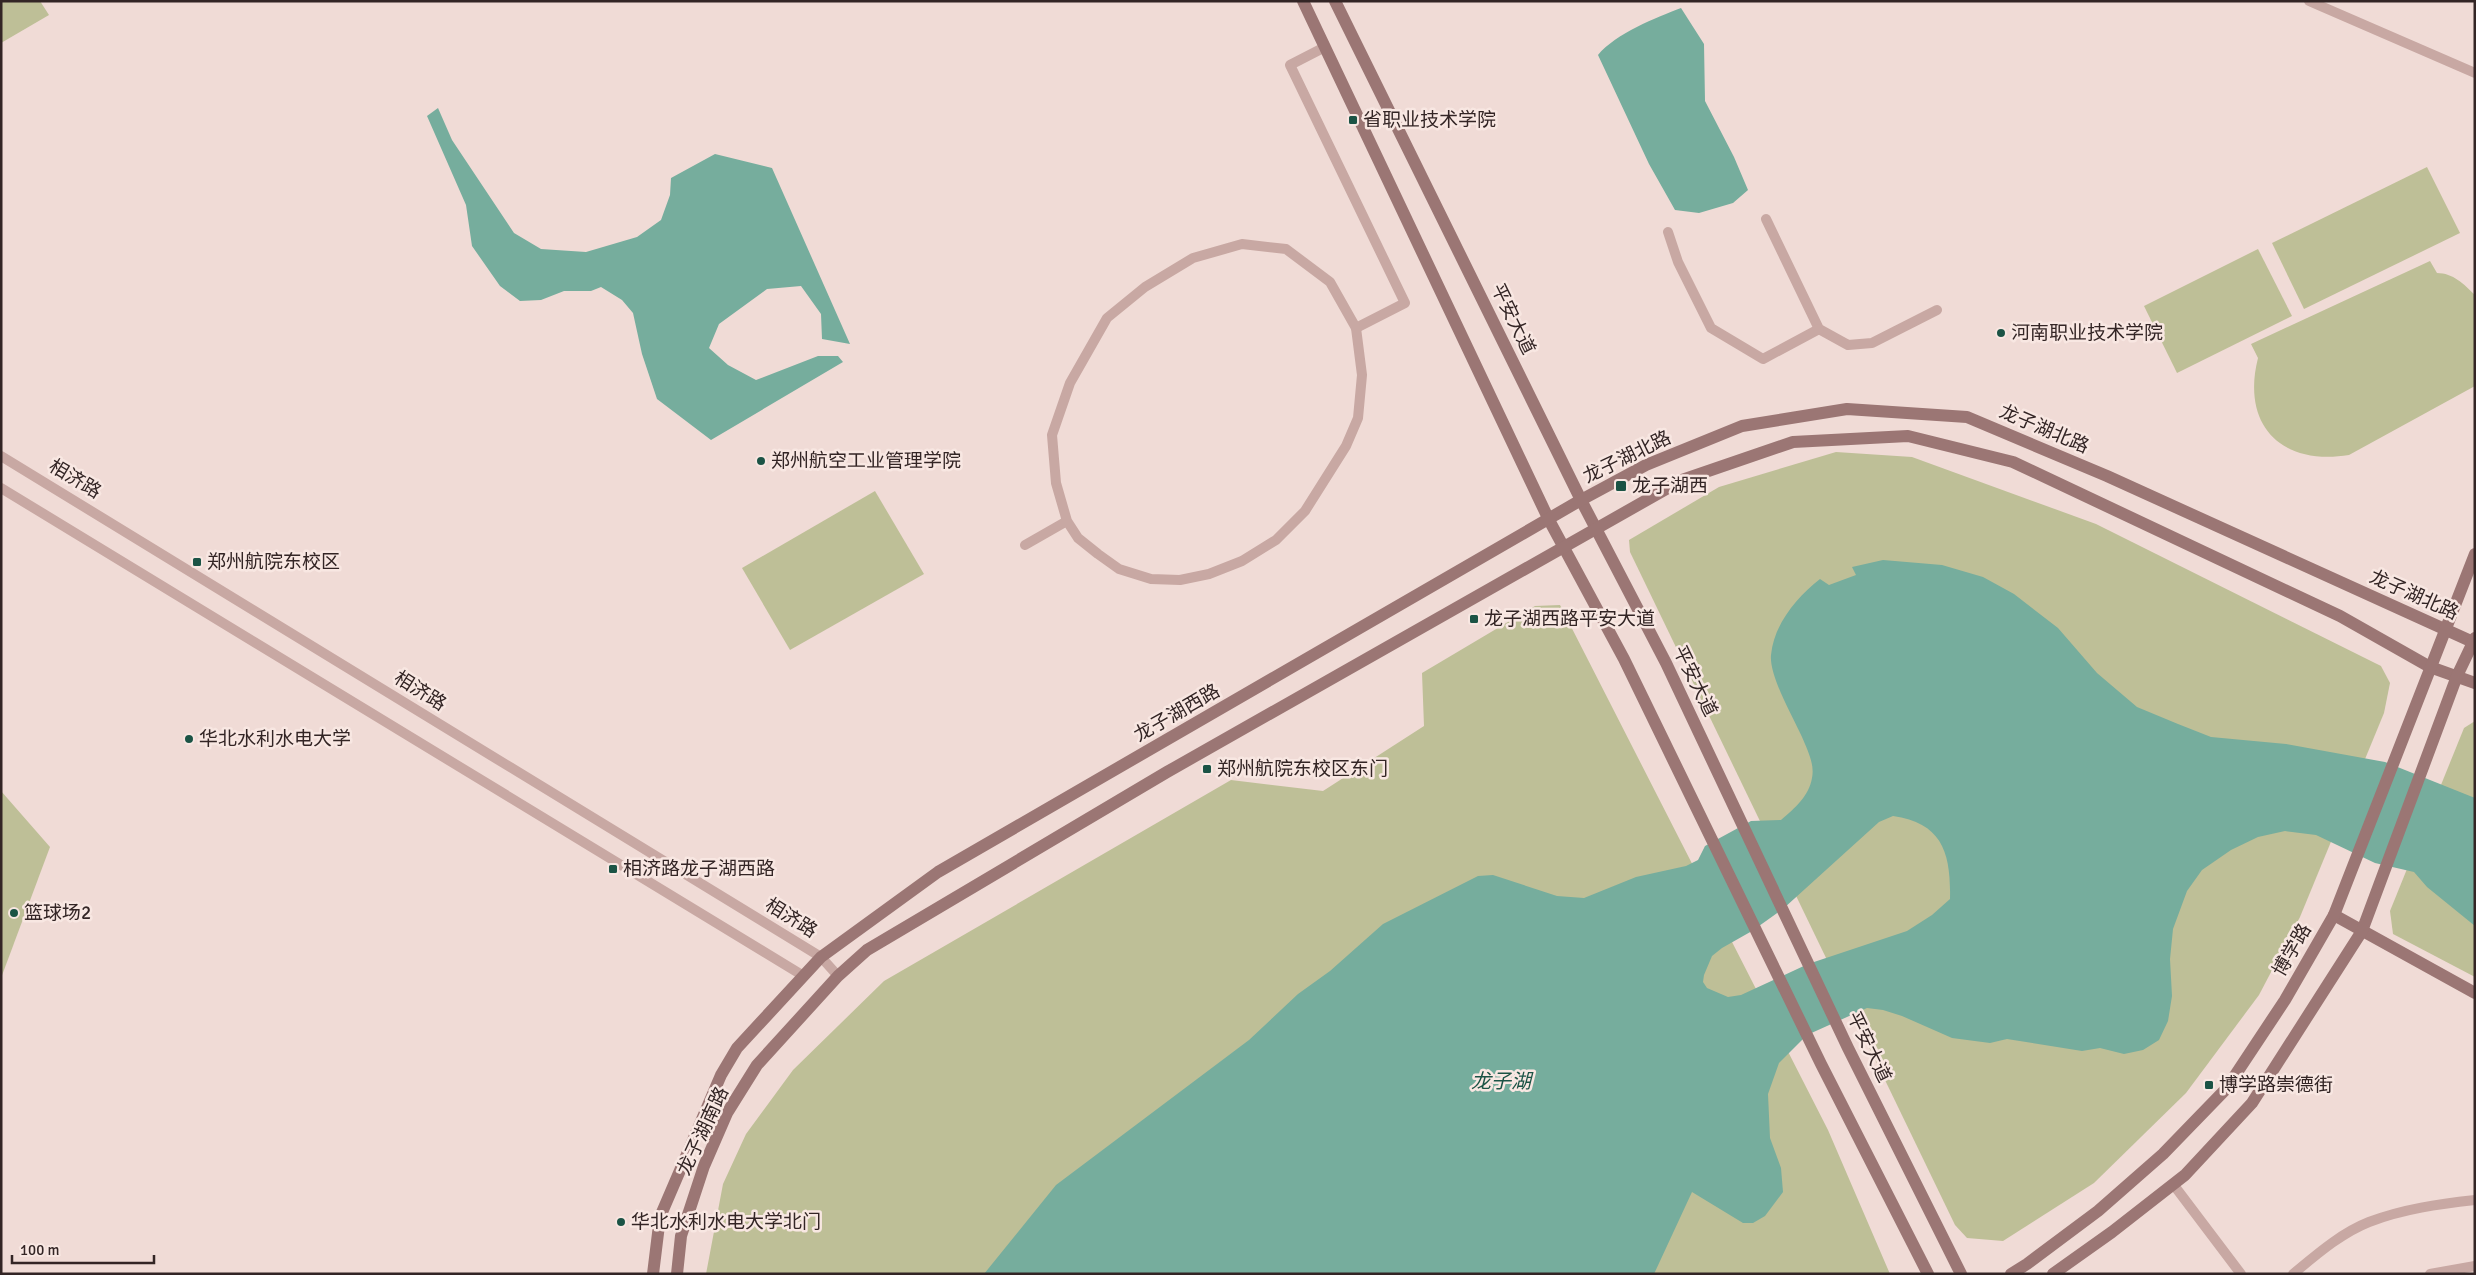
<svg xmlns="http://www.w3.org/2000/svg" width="2476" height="1275" viewBox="0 0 2476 1275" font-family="Signika,'Noto Sans SC',sans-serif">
  <rect width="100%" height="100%" fill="#f0dbd6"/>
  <g fill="#bebf97">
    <path d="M1,1H40L49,15L1,43Z"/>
    <path d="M2427,167L2460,233L2304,309L2272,243Z"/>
    <path d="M2258,249L2292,316L2177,373L2144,306Z"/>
    <path d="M2430,261L2437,273C2453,273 2464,284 2475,295V386L2349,455C2281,466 2241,425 2258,358L2251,344Z"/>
    <path d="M1836,452L1912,457L2096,524L2381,666L2390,683L2384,713L2300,917L2259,995L2186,1093L2094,1183L2003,1241L1967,1238L1955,1225L1630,552L1629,540L1719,487Z"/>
    <path d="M875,491L924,574L790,650L742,568Z"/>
    <path d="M1560,605L1828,1130L1890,1274H706L723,1184L746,1134L793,1070L884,981L1231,780L1323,791L1424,726L1422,673L1535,606Z"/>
    <path d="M2475,721V977L2393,934L2390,911L2464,728Z"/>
    <path d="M1,791L50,847L1,978Z"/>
  </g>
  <g fill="#76ad9d" fill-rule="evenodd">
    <path d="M1681,8L1704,44L1705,101L1734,157L1748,190L1733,203L1699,213L1675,210L1649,164L1598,55C1615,34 1657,17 1681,8Z"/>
    <path d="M438,108L452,140L514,233L541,249L586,252L637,237L661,220L670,195L671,178L715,154L772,168L850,344L822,339L821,314L801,286L767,289L719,324L709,348L728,365L756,380L818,356H838L843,362L711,440L657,399L642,354L633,313L622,300L601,287L591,291H564L541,300L520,301L500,286L472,246L466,205L427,116Z"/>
    <path d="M1883,560L1942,565L1983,577L2014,594L2058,628L2097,673L2137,707L2178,724L2211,737L2286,744L2385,762L2475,798V926L2427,887L2414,872L2375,863L2316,835L2285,831L2258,837L2231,850L2202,870L2187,891L2173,929L2170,959L2172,996L2168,1021L2159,1040L2143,1050L2124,1054L2100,1048L2082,1051L2007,1039L1990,1043L1952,1038L1902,1016L1883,1010L1867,1008L1807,1035L1779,1063L1768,1094L1770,1138L1781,1168L1783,1192L1765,1216L1753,1223H1743L1692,1192L1654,1274H984L1056,1185L1249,1040L1298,994L1330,971L1383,924L1478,876L1493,875L1557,896L1584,898L1636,877L1686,866L1698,860L1705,846L1751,821L1781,820C1795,808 1809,796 1812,778C1815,764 1807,749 1802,737C1793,717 1769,676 1771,655C1774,624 1797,597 1820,579L1829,585L1856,575L1852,567ZM1893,816C1943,823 1951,854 1950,899L1932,915L1907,931L1808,964L1741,995L1728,997L1707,988L1703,982L1704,975L1712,956L1722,948L1752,931L1784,908L1879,822Z"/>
  </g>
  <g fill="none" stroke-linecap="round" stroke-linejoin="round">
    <g stroke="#c8a8a3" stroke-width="10">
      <path d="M2309,1L2475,73"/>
      <path d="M1325,47L1290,65L1405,303L1356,328"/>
      <path d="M1766,219L1819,329L1848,345L1872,343L1937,310"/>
      <path d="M1668,232L1678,262L1711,328L1763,359L1819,329"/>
      <path d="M1,456L821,957L838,976"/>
      <path d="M1,488L802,975"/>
      <path d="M1025,545L1067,521L1056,483L1052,435L1070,383L1107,318L1145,287L1193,258L1242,244L1286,249L1330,282L1356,328L1362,375L1358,418L1346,446L1305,511L1276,540L1242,561L1209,574L1180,580L1151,579L1119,569L1098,554L1078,538L1067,521"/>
      <path d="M2173,1184L2241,1274"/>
      <path d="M2293,1274C2316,1255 2341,1233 2369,1222C2403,1209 2439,1204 2475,1200"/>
      <path d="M2430,1274L2475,1266"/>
    </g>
    <g stroke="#9b7674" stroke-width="12">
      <path d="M1303,1L1549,520L1624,659L1821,1064L1928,1274"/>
      <path d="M1335,1L1581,500L1666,663L1848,1048L1961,1274"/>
      <path d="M2334,915L2475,993"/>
      <path d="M653,1274L660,1217L721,1075L737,1048L821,957L938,872L1581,500L1646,465L1742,426L1847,409L1967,417L2107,476L2475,643"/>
      <path d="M677,1274L681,1236L704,1166L727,1113L757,1065L838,976L867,950L1167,772L1682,480L1793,442L1908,436L2013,462L2340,616L2430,667L2475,683"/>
      <path d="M2011,1274L2027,1264L2098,1211L2163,1154L2226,1089L2285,1000L2334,915L2475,554"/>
      <path d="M2053,1274L2112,1232L2185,1175L2252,1103L2362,931L2457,676L2475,638"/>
    </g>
  </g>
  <g fill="#1b5345" stroke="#f8e7e2" stroke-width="2">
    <rect x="1348" y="115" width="10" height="10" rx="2.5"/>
    <circle cx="2001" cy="333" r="5"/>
    <circle cx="761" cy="461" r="5"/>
    <rect x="1615" y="480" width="12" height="12" rx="2.5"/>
    <rect x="192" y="557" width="10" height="10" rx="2.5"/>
    <rect x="1469" y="614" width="10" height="10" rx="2.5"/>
    <circle cx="189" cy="739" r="5"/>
    <rect x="1202" y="764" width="10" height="10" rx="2.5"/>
    <rect x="608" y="864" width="10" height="10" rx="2.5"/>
    <circle cx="14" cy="913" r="5"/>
    <rect x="2204" y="1080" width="10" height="10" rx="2.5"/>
    <circle cx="621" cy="1222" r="5"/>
  </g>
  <g text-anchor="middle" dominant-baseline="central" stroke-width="5" stroke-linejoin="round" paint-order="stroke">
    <g font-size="19" fill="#332525" stroke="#f8e7e2" text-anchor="start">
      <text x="1363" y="120">省职业技术学院</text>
      <text x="2011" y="333">河南职业技术学院</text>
      <text x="771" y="461">郑州航空工业管理学院</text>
      <text x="1632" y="486">龙子湖西</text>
      <text x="207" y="562">郑州航院东校区</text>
      <text x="1484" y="619">龙子湖西路平安大道</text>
      <text x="199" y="739">华北水利水电大学</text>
      <text x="1217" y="769">郑州航院东校区东门</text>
      <text x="623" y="869">相济路龙子湖西路</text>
      <text x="24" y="913">篮球场2</text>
      <text x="2219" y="1085">博学路崇德街</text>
      <text x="631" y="1222">华北水利水电大学北门</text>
    </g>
    <g font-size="19" fill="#332525" stroke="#f8e7e2">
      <text transform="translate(1513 319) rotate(64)">平安大道</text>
      <text transform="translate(2044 429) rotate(23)">龙子湖北路</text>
      <text transform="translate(1627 457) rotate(-26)">龙子湖北路</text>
      <text transform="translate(75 479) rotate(31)">相济路</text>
      <text transform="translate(2414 595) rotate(24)">龙子湖北路</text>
      <text transform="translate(1695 681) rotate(64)">平安大道</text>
      <text transform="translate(420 691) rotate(32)">相济路</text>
      <text transform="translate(1177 713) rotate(-30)">龙子湖西路</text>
      <text transform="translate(791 918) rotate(32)">相济路</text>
      <text transform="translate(2292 950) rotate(-60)">博学路</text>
      <text transform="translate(1869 1047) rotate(64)">平安大道</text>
      <text transform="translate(703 1131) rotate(-65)">龙子湖南路</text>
    </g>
    <g font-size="20" font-style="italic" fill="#1b5345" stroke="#f8e7e2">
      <text x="1501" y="1081">龙子湖</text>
    </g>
  </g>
  <rect width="2476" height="1275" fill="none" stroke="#332525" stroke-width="5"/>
  <path d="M12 1255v8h142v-8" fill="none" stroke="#332525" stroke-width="2.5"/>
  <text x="20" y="1255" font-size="15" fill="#332525" stroke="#f8e7e2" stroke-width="4" paint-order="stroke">100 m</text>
</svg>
